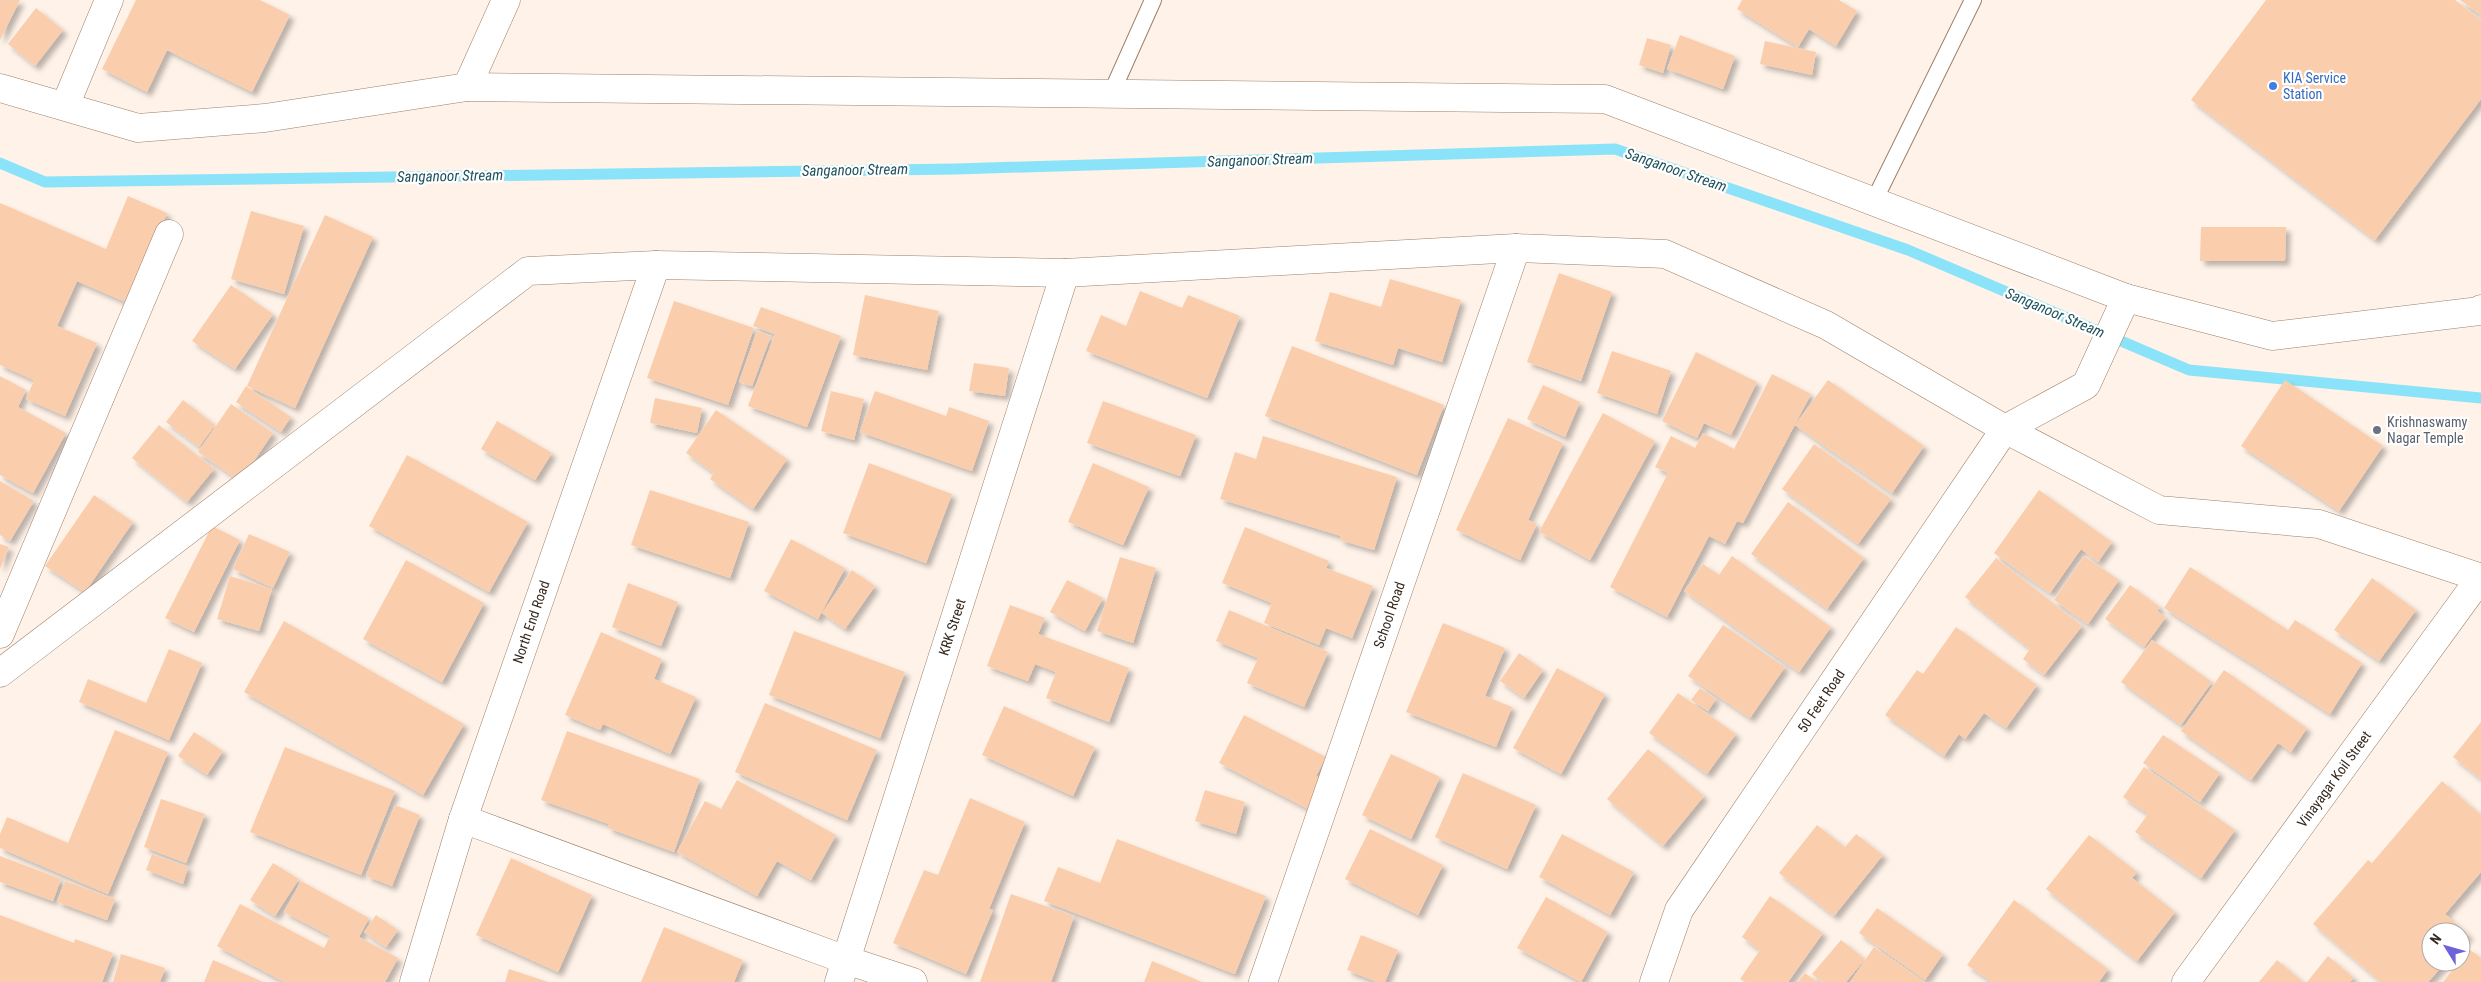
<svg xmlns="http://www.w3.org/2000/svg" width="2481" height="982" viewBox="0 0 2481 982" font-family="'Roboto Condensed',sans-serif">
  <defs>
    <filter id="shadow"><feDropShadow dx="4.5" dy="4.5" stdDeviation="2.5" flood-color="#0004"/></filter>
  </defs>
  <rect width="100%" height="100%" fill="#fff2e8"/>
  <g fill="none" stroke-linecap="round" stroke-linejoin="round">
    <path stroke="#8ae3f8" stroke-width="11" d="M0,163L45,182L956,169L1615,149L1908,250L2189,370L2481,398"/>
  </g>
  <g fill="#faceac" filter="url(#shadow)">
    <path d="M0,0H20L0,40Z"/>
    <path d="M136,0H260L290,15L252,92L167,50L147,92L102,69Z"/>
    <path d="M1742,0H1839L1857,11L1836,46L1809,29L1798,47L1737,9Z"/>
    <path d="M2266,0H2455L2481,20V99L2375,240L2191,100Z"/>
    <path d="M2460,0H2481V15Z"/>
    <path d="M36,8L63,30L35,66L8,44Z"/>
    <path d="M1680,35L1735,56L1723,89L1667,69Z"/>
    <path d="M1647,38L1671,45L1663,73L1639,65Z"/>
    <path d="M1765,41L1816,52L1812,75L1760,64Z"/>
    <path d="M128,196L167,213L128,303L77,281L57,326L97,343L65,416L26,399L34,380L0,365V203L106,249Z"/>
    <path d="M251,211L304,226L284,294L231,279Z"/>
    <path d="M325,215L373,237L295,408L247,386Z"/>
    <path d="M2201,227H2286L2285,261H2200Z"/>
    <path d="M1559,273L1612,292L1581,381L1527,362Z"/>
    <path d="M1390,279L1461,300L1442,362L1398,348L1393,365L1315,341L1330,292L1381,307Z"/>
    <path d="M231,285L273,314L235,369L192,341Z"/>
    <path d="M1140,291L1182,308L1188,295L1240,316L1207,398L1086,351L1101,315L1126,326Z"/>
    <path d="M865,295L939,311L927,370L853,355Z"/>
    <path d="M674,301L754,328L728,405L647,378Z"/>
    <path d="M761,307L841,336L807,427L748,406L775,334L753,326Z"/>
    <path d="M757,331L771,336L752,386L739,382Z"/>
    <path d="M1292,346L1444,405L1417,475L1265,416Z"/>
    <path d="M1612,351L1671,371L1657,414L1597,393Z"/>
    <path d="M1696,352L1757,382L1731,435L1704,423L1697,438L1662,421Z"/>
    <path d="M974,363L1009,368L1005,396L969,391Z"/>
    <path d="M1772,374L1811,394L1743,523L1737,521L1725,544L1709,536L1667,617L1610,587L1668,473L1655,467L1671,436L1695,448L1703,433L1734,449Z"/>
    <path d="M0,376L26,390L18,407L66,433L33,493L0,475Z"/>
    <path d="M1828,380L1924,446L1892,493L1795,425Z"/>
    <path d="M2285,380L2383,446L2339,511L2241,446Z"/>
    <path d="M1543,385L1580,402L1565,437L1527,419Z"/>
    <path d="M246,386L291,417L281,432L236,402Z"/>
    <path d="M831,391L864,399L854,440L821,431Z"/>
    <path d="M875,391L946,416L949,407L989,421L972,471L860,432Z"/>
    <path d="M655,398L702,408L697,433L650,423Z"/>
    <path d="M183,400L215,425L199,447L166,422Z"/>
    <path d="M1103,401L1196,435L1180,476L1087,443Z"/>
    <path d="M231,404L273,433L240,481L198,452Z"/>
    <path d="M716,410L787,459L753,509L710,479L714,473L686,453Z"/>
    <path d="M1603,413L1655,441L1590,560L1539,532Z"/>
    <path d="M1508,418L1563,443L1528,520L1537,524L1520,560L1456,530Z"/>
    <path d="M497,421L552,453L535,480L481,449Z"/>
    <path d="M159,425L214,469L187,502L132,458Z"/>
    <path d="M1263,436L1397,477L1374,550L1340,540L1341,536L1220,499L1235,452L1256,459Z"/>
    <path d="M1814,444L1891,499L1858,544L1782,489Z"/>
    <path d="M407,455L528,522L489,592L369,526Z"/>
    <path d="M869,463L952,494L926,563L843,533Z"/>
    <path d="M1093,463L1149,487L1123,545L1068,522Z"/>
    <path d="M0,481L34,501L10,541L0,535Z"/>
    <path d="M650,490L749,522L730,578L631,545Z"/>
    <path d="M2039,490L2112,542L2098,562L2081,549L2050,593L1994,553Z"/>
    <path d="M94,495L133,522L85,592L45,566Z"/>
    <path d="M1788,502L1864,558L1827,609L1751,554Z"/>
    <path d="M212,526L240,540L194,632L165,618Z"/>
    <path d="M1245,527L1329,561L1326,568L1373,586L1352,638L1326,628L1319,645L1264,623L1272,603L1222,583Z"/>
    <path d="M249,534L290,552L273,588L233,569Z"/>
    <path d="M791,539L845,568L818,619L764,591Z"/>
    <path d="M0,544L9,547L0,569Z"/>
    <path d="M1732,556L1831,627L1799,672L1684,591L1703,564L1719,575Z"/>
    <path d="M2084,556L2119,580L2088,624L2054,600Z"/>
    <path d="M1120,557L1156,568L1133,643L1097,631Z"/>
    <path d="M1996,558L2082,626L2044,675L2023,659L2030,649L1965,597Z"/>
    <path d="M406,560L484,603L442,682L363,639Z"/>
    <path d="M2190,567L2288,630L2295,620L2362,663L2330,714L2164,608Z"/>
    <path d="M852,570L875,586L845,629L822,613Z"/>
    <path d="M230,576L272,589L259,631L217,619Z"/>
    <path d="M2372,578L2416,610L2379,661L2334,630Z"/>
    <path d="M1067,580L1103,598L1085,631L1050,612Z"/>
    <path d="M628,583L678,602L661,646L612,627Z"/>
    <path d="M2130,585L2160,607L2157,611L2166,617L2144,647L2105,619Z"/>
    <path d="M1010,605L1045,618L1038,634L1129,668L1109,722L1046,698L1056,672L1035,664L1028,681L987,666Z"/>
    <path d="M1229,610L1328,652L1304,707L1247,683L1258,658L1216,641Z"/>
    <path d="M284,621L464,724L423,795L244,692Z"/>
    <path d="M1443,623L1505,648L1485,696L1512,707L1496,747L1406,712Z"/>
    <path d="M1723,625L1785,667L1750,718L1688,676Z"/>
    <path d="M1956,627L2037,685L2006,728L1984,713L1965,739L1959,734L1944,756L1885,715L1917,670L1923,674Z"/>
    <path d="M794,631L905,672L880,738L769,695Z"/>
    <path d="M601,632L662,659L654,679L696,697L670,754L603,724L600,730L565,715Z"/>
    <path d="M2152,640L2212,682L2181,725L2121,682Z"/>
    <path d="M169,649L202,663L169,740L79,702L88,679L146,703Z"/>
    <path d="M1519,653L1543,670L1524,698L1500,681Z"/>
    <path d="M1557,668L1605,694L1561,774L1513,748Z"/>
    <path d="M2224,670L2307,728L2291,752L2278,743L2251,780L2181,731Z"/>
    <path d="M1700,688L1716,699L1708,711L1691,700Z"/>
    <path d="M1678,693L1736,734L1707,774L1649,733Z"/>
    <path d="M765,703L877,750L847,820L735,772Z"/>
    <path d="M1004,706L1095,747L1073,796L982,755Z"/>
    <path d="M1244,715L1326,757L1316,776L1331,783L1316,813L1219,763Z"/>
    <path d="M2481,722V779L2453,757Z"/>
    <path d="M115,730L168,752L108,894L0,848V834L7,817L68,843Z"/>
    <path d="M567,731L700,779L674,852L608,828L609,824L541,800Z"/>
    <path d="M194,732L223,751L207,775L178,756Z"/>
    <path d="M2163,735L2220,773L2200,802L2143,763Z"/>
    <path d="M285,747L395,791L361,875L250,832Z"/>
    <path d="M1648,749L1704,796L1663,846L1607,799Z"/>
    <path d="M1391,754L1440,777L1411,839L1362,815Z"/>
    <path d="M2144,767L2235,830L2201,878L2135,832L2148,814L2123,797Z"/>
    <path d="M1463,773L1536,805L1507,869L1435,837Z"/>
    <path d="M737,780L836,835L811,880L777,861L757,896L677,852L705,801L721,809Z"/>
    <path d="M2442,781L2481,815V872L2445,914L2469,935L2461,944V932H2431V962H2446L2428,982H2381L2313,924L2368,860L2372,863Z"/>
    <path d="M1205,790L1245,802L1236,834L1195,821Z"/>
    <path d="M970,798L1025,822L989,909L993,910L966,974L893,943L924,870L938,875Z"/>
    <path d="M161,799L205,814L186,863L144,847Z"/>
    <path d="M395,805L420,815L392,886L366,876Z"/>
    <path d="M1817,825L1845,847L1856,834L1883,855L1834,916L1779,873Z"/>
    <path d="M1370,829L1443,865L1418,915L1345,879Z"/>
    <path d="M1562,834L1634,872L1610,915L1539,877Z"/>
    <path d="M2089,835L2137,872L2132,878L2175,912L2137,961L2046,889Z"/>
    <path d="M1117,839L1266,896L1235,974L1044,901L1058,867L1100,883Z"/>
    <path d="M152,854L188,867L183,884L146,870Z"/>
    <path d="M0,856L61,879L53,901L0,882Z"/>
    <path d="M511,858L592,895L558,972L476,935Z"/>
    <path d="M273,863L299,879L275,916L250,900Z"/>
    <path d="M65,881L115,899L107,920L57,902Z"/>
    <path d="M301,881L369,918L359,937L398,958L385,982H284L217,946L240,904L324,948L330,936L284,912Z"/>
    <path d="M1011,894L1074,916L1051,982H980Z"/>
    <path d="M1770,896L1823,933L1788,982H1745L1740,979L1760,950L1742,937Z"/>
    <path d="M1546,897L1608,932L1581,982L1517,948Z"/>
    <path d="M2014,900L2108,969L2099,982H1992L1967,965Z"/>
    <path d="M1877,908L1943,954L1925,980L1859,933Z"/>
    <path d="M0,915L74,943L75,939L113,953L102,982H0Z"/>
    <path d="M376,915L398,930L386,947L364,932Z"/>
    <path d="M664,927L743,960L734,982H641Z"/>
    <path d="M1361,935L1398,950L1385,982H1377L1347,970Z"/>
    <path d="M1841,940L1865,959L1846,982H1822L1812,974Z"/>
    <path d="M1874,947L1925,982H1850Z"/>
    <path d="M2469,949L2481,958V982H2443Z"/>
    <path d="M121,954L165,968L160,982H113Z"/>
    <path d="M2328,956L2354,978L2350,982H2307Z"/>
    <path d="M213,960L263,982H204Z"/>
    <path d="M2277,960L2303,982H2259Z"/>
    <path d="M1152,961L1202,982H1144Z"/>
    <path d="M509,969L548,982H505Z"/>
    <path d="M1805,973L1817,982H1798Z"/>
  </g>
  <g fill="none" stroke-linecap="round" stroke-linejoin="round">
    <defs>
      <g id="lane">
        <path d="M1111,94L1153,0"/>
        <path d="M1874,201L1973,0"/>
      </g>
      <g id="street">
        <path d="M467,87L506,0"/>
        <path d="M0,88L138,128L265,118L467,87L1605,99L2126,298L2272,336L2480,311L2481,309"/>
        <path d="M65,106L109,0"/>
        <path d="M0,634L169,234"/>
        <path d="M0,673L528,271L656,265L1065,273L1516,248L1665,254L1826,325L2005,429L2159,510L2319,524L2479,577"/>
        <path d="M463,819L846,960L913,982"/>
        <path d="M414,982L463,819L656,265"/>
        <path d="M839,982L1065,273"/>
        <path d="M1263,982L1516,248"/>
        <path d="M1654,982L1679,910L2005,429L2086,385L2126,298"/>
        <path d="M2186,982L2481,577"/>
      </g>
    </defs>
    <use href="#lane" stroke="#9d806a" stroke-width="18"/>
    <use href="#street" stroke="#9d806a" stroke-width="29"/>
    <use href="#lane" stroke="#fff" stroke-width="16"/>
    <use href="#street" stroke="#fff" stroke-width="28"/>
  </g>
  <circle fill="#3f7fe0" stroke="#fff" stroke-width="2" cx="2273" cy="86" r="5"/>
  <circle fill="#6b7280" stroke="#fff" stroke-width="2" cx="2377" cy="430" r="5"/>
  <g text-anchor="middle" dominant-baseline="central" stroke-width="4.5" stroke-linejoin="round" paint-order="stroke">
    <g font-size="14" fill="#366cbe" stroke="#fff" text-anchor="start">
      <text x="2283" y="78">KIA Service<tspan x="2283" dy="16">Station</tspan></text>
    </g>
    <g font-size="14" fill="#5b616d" stroke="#fff" text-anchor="start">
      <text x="2387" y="422">Krishnaswamy<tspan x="2387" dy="16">Nagar Temple</tspan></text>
    </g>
    <g font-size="14" fill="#352920" stroke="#fff">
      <text transform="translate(1389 615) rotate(-71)">School Road</text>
      <text transform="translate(531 622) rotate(-71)">North End Road</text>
      <text transform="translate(952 627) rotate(-72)">KRK Street</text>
      <text transform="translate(1821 701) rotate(-56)">50 Feet Road</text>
      <text transform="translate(2334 779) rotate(-54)">Vinayagar Koil Street</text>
    </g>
    <g font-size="15" font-style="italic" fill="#1e515c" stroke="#fff">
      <text transform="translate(1260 160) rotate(-2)">Sanganoor Stream</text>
      <text transform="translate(855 170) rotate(-1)">Sanganoor Stream</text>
      <text transform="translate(1676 170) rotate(19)">Sanganoor Stream</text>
      <text transform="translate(450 176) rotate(-1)">Sanganoor Stream</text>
      <text transform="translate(2055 313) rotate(23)">Sanganoor Stream</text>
    </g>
  </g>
  <g transform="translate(2446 947) rotate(307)"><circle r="24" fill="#ffffff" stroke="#aea9a6"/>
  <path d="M0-4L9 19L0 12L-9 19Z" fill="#6d62dc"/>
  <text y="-8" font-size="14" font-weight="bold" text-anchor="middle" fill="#352920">N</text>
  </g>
</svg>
